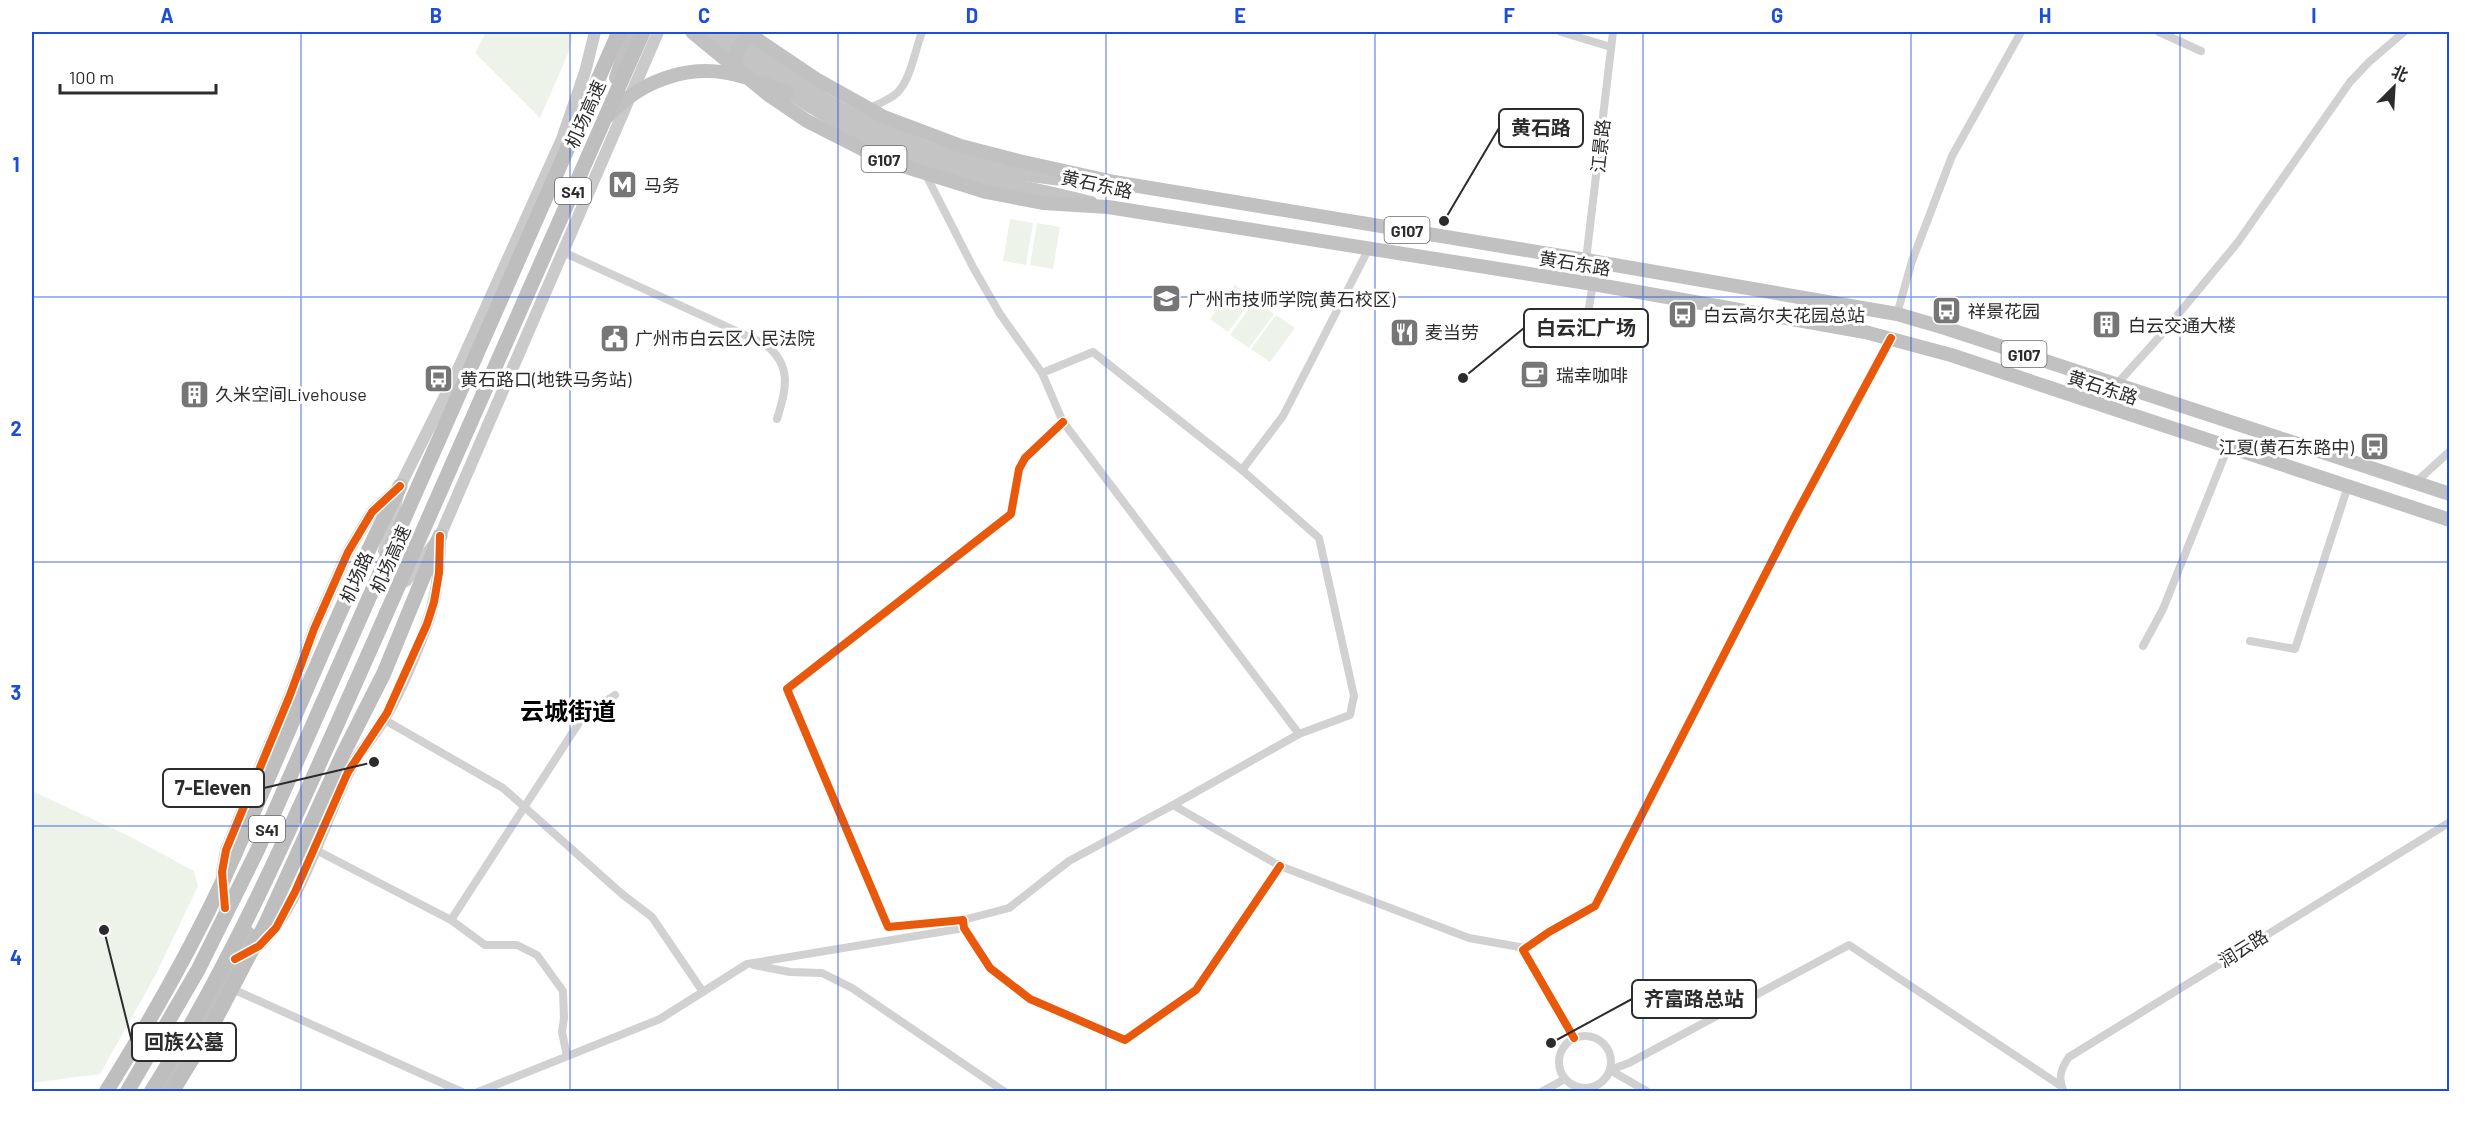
<svg xmlns="http://www.w3.org/2000/svg" width="2481" height="1123" viewBox="0 0 2481 1123" font-family="Barlow,'Noto Sans SC',sans-serif">
  <rect width="100%" height="100%" fill="#fff"/>
  <g fill="#eef3ea">
    <path d="M486,32H573L570,49L540,118L475,53Z"/>
    <path d="M1010,219L1033,223L1026,265L1003,261Z"/>
    <path d="M1037,223L1060,227L1053,269L1030,265Z"/>
    <path d="M1235,285L1253,298L1228,332L1210,319Z"/>
    <path d="M1255,300L1274,314L1249,348L1230,335Z"/>
    <path d="M1276,315L1295,328L1270,362L1251,349Z"/>
    <path d="M32,791L127,835L194,871L198,886L156,974L100,1074L32,1083Z"/>
  </g>
  <g fill="none" stroke-linecap="round" stroke-linejoin="round">
    <g stroke="#d1d1d1" stroke-width="8">
      <path d="M1561,32L1611,47"/>
      <path d="M2159,32L2201,51"/>
      <path d="M868,109C878,104 889,100 897,93C911,79 915,50 922,32"/>
      <path d="M926,175L974,269L1000,314L1042,373L1063,422L1299,734"/>
      <path d="M563,252L765,344C793,366 786,389 777,419"/>
      <path d="M1586,260L1613,32"/>
      <path d="M1897,314L1912,261L1952,156L2021,32"/>
      <path d="M1585,330L1593,284"/>
      <path d="M1042,373L1093,352L1242,470L1319,538L1354,696L1350,715L1299,734L1173,805"/>
      <path d="M2116,385L2161,335L2238,242L2350,82L2369,62L2404,32"/>
      <path d="M1063,422L1025,458L1019,469L1011,514L787,689L888,927L963,920L964,928L990,968L1030,999L1125,1040L1196,990L1280,866"/>
      <path d="M1242,470L1283,416L1369,248"/>
      <path d="M2415,483L2450,451"/>
      <path d="M2250,641L2295,649L2348,486"/>
      <path d="M2143,646L2163,609L2228,447"/>
      <path d="M383,719L503,788L622,894L652,917L703,992"/>
      <path d="M314,849L451,920L485,945H517L537,955L563,991L564,1018L562,1032L567,1056"/>
      <path d="M451,920L584,715L615,695"/>
      <path d="M963,920L1009,908L1069,861L1173,805L1280,866L1469,938L1525,948"/>
      <path d="M754,965L790,972L822,973L852,988L1005,1092"/>
      <path d="M228,987L462,1092"/>
      <circle cx="1585" cy="1062" r="26"/>
      <path d="M1574,1038L1523,950L1549,932L1595,906L1794,518L1891,338"/>
      <path d="M1610,1070L1629,1063L1849,945L2061,1086"/>
      <path d="M1610,1070L1648,1092"/>
      <path d="M478,1092L660,1019L747,964L964,928"/>
      <path d="M1541,1092L1565,1079"/>
      <path d="M2064,1092C2057,1079 2061,1068 2069,1057L2450,822"/>
    </g>
    <g stroke="#cacaca" stroke-width="12">
      <path d="M384,551L400,486L455,376L562,139L585,72L595,32"/>
      <path d="M406,581L440,536L658,32"/>
      <path d="M225,908L222,872L226,850L290,695L314,629L348,552L372,512L395,491"/>
      <path d="M254,949C293,924 326,817 348,773C359,751 377,733 388,712C403,684 416,653 427,624C437,597 439,571 440,543"/>
    </g>
    <g stroke="#c4c4c4" stroke-width="14">
      <path d="M710,32C784,96 856,139 950,168C996,183 1044,191 1091,203"/>
      <path d="M728,32C832,118 958,176 1094,181"/>
    </g>
    <g stroke="#c1c1c1" stroke-width="14">
      <path d="M692,32L770,96L807,121L872,154L900,165L986,192L1043,203L1108,207L1593,284L1865,332L1951,355L2450,520"/>
      <path d="M752,32L755,38L816,79L884,117L961,146L1019,161L1114,182L1586,260L1897,314L1945,328L2450,494"/>
      <path d="M738,69C733,54 738,39 755,38"/>
      <path d="M616,78L631,32"/>
      <path d="M762,83L788,93"/>
      <path d="M607,117C642,79 693,61 744,77"/>
      <path d="M161,1092L201,1024L248,933"/>
    </g>
    <g stroke="#bebebe" stroke-width="15">
      <path d="M106,1092C147,1026 186,958 219,889C281,755 333,617 400,486"/>
      <path d="M127,1092L198,970L258,849L619,32"/>
      <path d="M151,1092C241,948 306,793 375,639C466,437 554,234 643,32"/>
      <path d="M172,1092L211,1028L265,925L342,756L384,673L440,536"/>
    </g>
    <defs>
      <g id="cycleway">
        <path d="M1063,422L1025,458L1019,469L1011,514L787,689L888,927L963,920L964,928L990,968L1030,999L1125,1040L1196,990L1280,866"/>
        <path d="M225,908L222,872L226,850L290,695L314,629L348,552L372,512L400,486"/>
        <path d="M235,959L259,946L276,928L295,892L348,772L387,713L427,624L434,602L439,573L440,536"/>
        <path d="M1574,1038L1523,950L1549,932L1595,906L1794,518L1891,338"/>
      </g>
    </defs>
    <use href="#cycleway" stroke="#fff" stroke-width="11"/>
    <use href="#cycleway" stroke="#e8590c" stroke-width="8"/>
  </g>
  <path fill="none" stroke="#1d4ed8" stroke-width="1.5" stroke-opacity="0.55" d="M301,32V1092M570,32V1092M838,32V1092M1106,32V1092M1375,32V1092M1643,32V1092M1911,32V1092M2180,32V1092M32,297H2450M32,562H2450M32,826H2450"/>
  <defs>
    <symbol id="metro-square" viewBox="-11 -11 22 22"><rect x="-9" y="-9" width="18" height="18" rx="4" fill="#767676" stroke="#fff"/><path d="M-5.5 5V-5H-3L0 0L3-5H5.5V5H3V-.5L0 4L-3-.5V5Z" fill="#fff"/></symbol>
    <symbol id="university-square" viewBox="-11 -11 22 22"><rect x="-9" y="-9" width="18" height="18" rx="4" fill="#767676" stroke="#fff"/><path d="M0-5L7-2L0 1L-7-2ZM-4 1L0 2.5L4 1V4Q0 6-4 4Z" fill="#fff"/></symbol>
    <symbol id="bus-square" viewBox="-11 -11 22 22"><rect x="-9" y="-9" width="18" height="18" rx="4" fill="#767676" stroke="#fff"/><path d="M-5-6H5V4H4V6H2V4H-2V6H-4V4H-5ZM-3.5-4V0h7V-4ZM-3.5 1.2v1.5H-2V1.2ZM2 1.2v1.5H3.5V1.2Z" fill="#fff"/></symbol>
    <symbol id="building-square" viewBox="-11 -11 22 22"><rect x="-9" y="-9" width="18" height="18" rx="4" fill="#767676" stroke="#fff"/><path d="M-4-6H4V6H1V3H-1V6H-4ZM-2.5-4.3h1.7v1.8h-1.7ZM.8-4.3h1.7v1.8H.8ZM-2.5-1h1.7V.8h-1.7ZM.8-1h1.7V.8H.8Z" fill="#fff"/></symbol>
    <symbol id="restaurant-square" viewBox="-11 -11 22 22"><rect x="-9" y="-9" width="18" height="18" rx="4" fill="#767676" stroke="#fff"/><path d="M-5-6h1v4h1v-4h1v4h1v-4h1v5L-1.5 .5V6h-2V.5L-5-1ZM5-6V6H3V1.5H1.5Q1.5-4 5-6Z" fill="#fff"/></symbol>
    <symbol id="civic-square" viewBox="-11 -11 22 22"><rect x="-9" y="-9" width="18" height="18" rx="4" fill="#767676" stroke="#fff"/><path d="M-.6-6.5H3V-4.5H.6V-3L4-1V1h2V6H-6V1h2V-1L-.6-3ZM-1.2 2.5V6h2.4V2.5Z" fill="#fff"/></symbol>
    <symbol id="cafe-square" viewBox="-11 -11 22 22"><rect x="-9" y="-9" width="18" height="18" rx="4" fill="#767676" stroke="#fff"/><path d="M-5.5-4.5H6V0H3Q3 3.5 0 3.5H-2.5Q-5.5 3.5-5.5 0ZM3-3.2v2h1.7v-2ZM-6 4.5H4V6H-6Z" fill="#fff"/></symbol>
  </defs>
  <g fill-rule="evenodd">
    <use href="#metro-square" x="606" y="168" width="33" height="33"/>
    <use href="#university-square" x="1150" y="282" width="33" height="33"/>
    <use href="#bus-square" x="1930" y="294" width="33" height="33"/>
    <use href="#bus-square" x="1666" y="298" width="33" height="33"/>
    <use href="#building-square" x="2090" y="308" width="33" height="33"/>
    <use href="#restaurant-square" x="1388" y="316" width="33" height="33"/>
    <use href="#civic-square" x="598" y="322" width="33" height="33"/>
    <use href="#cafe-square" x="1518" y="358" width="33" height="33"/>
    <use href="#bus-square" x="422" y="362" width="33" height="33"/>
    <use href="#building-square" x="178" y="378" width="33" height="33"/>
    <use href="#bus-square" x="2358" y="430" width="33" height="33"/>
  </g>
  <g text-anchor="middle" dominant-baseline="central" stroke-width="6" stroke-linejoin="round" paint-order="stroke">
    <g fill="#fff" stroke="#6b6b6b" stroke-width="1.5">
      <rect x="861.5" y="146" width="45" height="26" rx="4.5"/>
      <rect x="555" y="178" width="36" height="26" rx="4.5"/>
      <rect x="1384.5" y="217" width="45" height="26" rx="4.5"/>
      <rect x="2001.5" y="341" width="45" height="26" rx="4.5"/>
      <rect x="249" y="816" width="36" height="26" rx="4.5"/>
    </g>
    <g font-size="16" font-weight="bold" fill="#2c2c2c">
      <text x="884" y="159">G107</text>
      <text x="573" y="191">S41</text>
      <text x="1407" y="230">G107</text>
      <text x="2024" y="354">G107</text>
      <text x="267" y="829">S41</text>
    </g>
    <g font-size="18" fill="#2c2c2c" stroke="#fff">
      <text transform="translate(585 114) rotate(-66)">机场高速</text>
      <text transform="translate(1600 146) rotate(-84)">江景路</text>
      <text transform="translate(1097 184) rotate(12)">黄石东路</text>
      <text transform="translate(1575 263) rotate(9)">黄石东路</text>
      <text transform="translate(2103 387) rotate(18)">黄石东路</text>
      <text transform="translate(390 559) rotate(-66)">机场高速</text>
      <text transform="translate(356 577) rotate(-66)">机场路</text>
      <text transform="translate(2243 948) rotate(-32)">润云路</text>
    </g>
    <g font-size="18" fill="#2c2c2c" stroke="#fff" text-anchor="start">
      <text x="644" y="185">马务</text>
      <text x="1188" y="299">广州市技师学院(黄石校区)</text>
      <text x="1968" y="311">祥景花园</text>
      <text x="1703" y="315">白云高尔夫花园总站</text>
      <text x="2128" y="325">白云交通大楼</text>
      <text x="1425" y="332">麦当劳</text>
      <text x="635" y="338">广州市白云区人民法院</text>
      <text x="1556" y="375">瑞幸咖啡</text>
      <text x="460" y="379">黄石路口(地铁马务站)</text>
      <text x="215" y="394">久米空间Livehouse</text>
      <text x="2354" y="447" text-anchor="end">江夏(黄石东路中)</text>
    </g>
    <g font-size="24" font-weight="bold" fill="#000" stroke="#fff">
      <text x="568" y="710">云城街道</text>
    </g>
  </g>
  <path fill="none" stroke="#2c2c2c" stroke-width="2" d="M1444 221L1499 128M1463 378L1524 328M374 762L264 788M1551 1043L1632 999M104 930L132 1042"/>
  <g fill="#2c2c2c" stroke="#fff" stroke-width="2">
    <circle cx="1444" cy="221" r="6"/>
    <circle cx="1463" cy="378" r="6"/>
    <circle cx="374" cy="762" r="6"/>
    <circle cx="1551" cy="1043" r="6"/>
    <circle cx="104" cy="930" r="6"/>
  </g>
  <g fill="#fff" stroke="#2c2c2c" stroke-width="2">
    <rect x="1499" y="109" width="84" height="38" rx="6"/>
    <rect x="1524" y="309" width="124" height="38" rx="6"/>
    <rect x="163" y="769" width="101" height="38" rx="6"/>
    <rect x="1632" y="980" width="124" height="38" rx="6"/>
    <rect x="132" y="1023" width="104" height="38" rx="6"/>
  </g>
  <g font-size="20" text-anchor="middle" font-weight="bold" fill="#2c2c2c">
    <text x="1541" y="135">黄石路</text>
    <text x="1586" y="335">白云汇广场</text>
    <text x="213" y="795">7-Eleven</text>
    <text x="1694" y="1006">齐富路总站</text>
    <text x="184" y="1049">回族公墓</text>
  </g>
  <rect width="2481" height="1123" fill="none" stroke="#ffffff" stroke-width="66"/>
  <g transform="translate(2394 87) rotate(24)" stroke="#ffffff" stroke-width="4.5" paint-order="stroke">
  <path d="M0-4.5L10 22L0 15L-10 22Z" fill="#2c2c2c"/>
  <text y="-9" font-size="16" font-weight="bold" text-anchor="middle" fill="#2c2c2c">北</text>
  </g>
  <path d="M60 84v9h156v-9" fill="none" stroke="#2c2c2c" stroke-width="3"/>
  <text x="69" y="84" font-size="18" fill="#2c2c2c" stroke="#ffffff" stroke-width="4.5" paint-order="stroke">100 m</text>
  <rect x="33" y="33" width="2415" height="1057" fill="none" stroke="#1d4ed8" stroke-width="2"/>
  <g font-size="20" text-anchor="middle" font-weight="bold" fill="#1d4ed8">
    <text x="167" y="23">A</text>
    <text x="436" y="23">B</text>
    <text x="704" y="23">C</text>
    <text x="972" y="23">D</text>
    <text x="1240" y="23">E</text>
    <text x="1509" y="23">F</text>
    <text x="1777" y="23">G</text>
    <text x="2045" y="23">H</text>
    <text x="2314" y="23">I</text>
    <text x="16" y="172">1</text>
    <text x="16" y="436">2</text>
    <text x="16" y="700">3</text>
    <text x="16" y="965">4</text>
  </g>
</svg>
